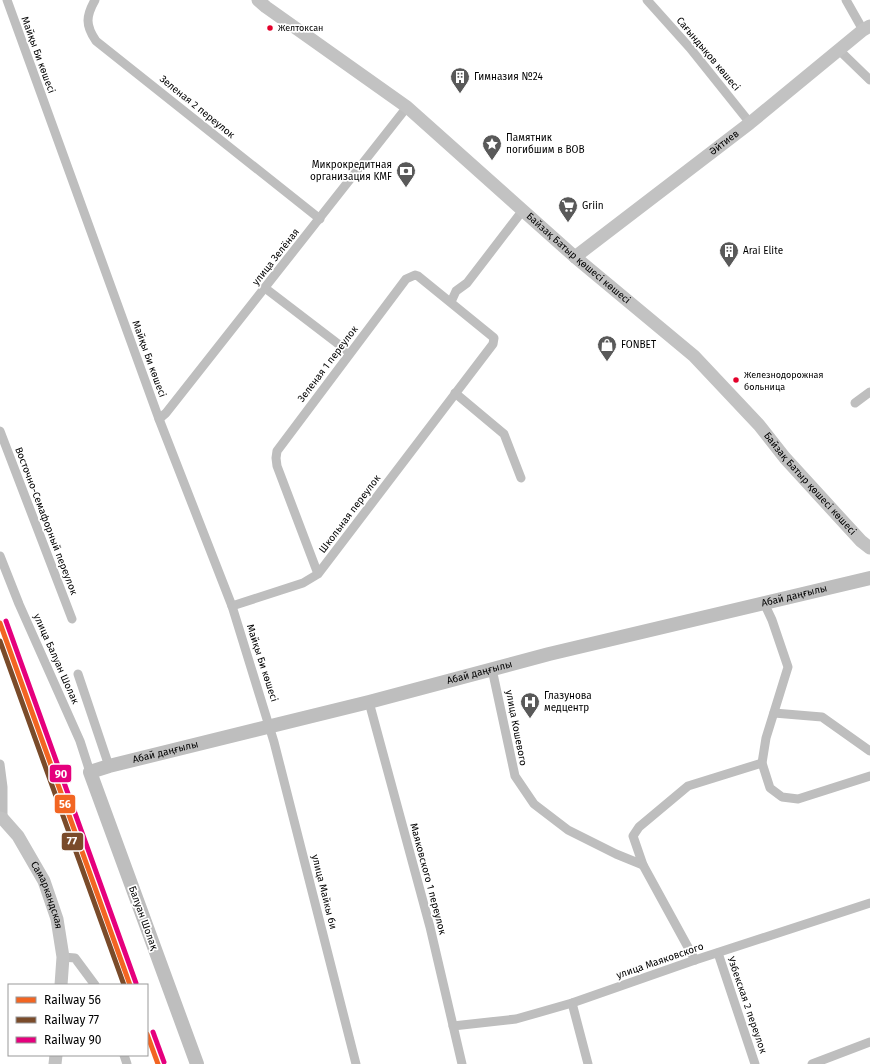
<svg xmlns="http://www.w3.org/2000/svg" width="870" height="1064" viewBox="0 0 870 1064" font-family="'Fira Sans',sans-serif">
  <rect width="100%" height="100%" fill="#fff"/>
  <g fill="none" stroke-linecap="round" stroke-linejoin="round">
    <g stroke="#bebebe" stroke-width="9">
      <path d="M7,0L159,419L232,606L274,742L356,1064"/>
      <path d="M95,0C86,16 85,25 96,41L320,219"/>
      <path d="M647,0L690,48L750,123"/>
      <path d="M846,0L863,30"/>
      <path d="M839,50L870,80"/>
      <path d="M265,288L350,353"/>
      <path d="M451,302L456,291L467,283L523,210"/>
      <path d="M455,393L504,434L521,478"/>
      <path d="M855,403L870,392"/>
      <path d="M159,419L166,413L407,107"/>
      <path d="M0,431L72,619"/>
      <path d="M0,556L19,604L80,741L90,772"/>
      <path d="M764,603L772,620L788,667L766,738L762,763L770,788L782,797L798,799L870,776"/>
      <path d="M232,606L303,583L318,574L493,344L494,338L493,337L418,276L415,275L406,279L277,451L276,458L277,466L318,574"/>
      <path d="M492,669L515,776L534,804L568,830L616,854L643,865L633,836L639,827L688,786L762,763"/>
      <path d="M78,674L109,766"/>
      <path d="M369,702L430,927L462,1064"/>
      <path d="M774,713L822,717L870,751"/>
      <path d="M0,764L3,787V819"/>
      <path d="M643,865L695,960"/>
      <path d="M718,953L755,1064"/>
      <path d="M63,957L75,958L95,985"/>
      <path d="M572,1003L588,1064"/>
      <path d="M453,1026L516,1019L572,1003L695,960L870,903"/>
      <path d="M124,1055L127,1064"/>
      <path d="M812,1064L870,1042"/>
    </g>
    <g stroke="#c2c2c2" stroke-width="13">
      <path id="s1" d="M258,0L266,7L407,107L575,257L694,356L759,425L785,458L828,505L861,541L870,548"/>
      <path id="s2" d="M575,257L750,123L863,30L870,26"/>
      <path id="s3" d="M0,818L3,819L18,836L44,881L57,919L63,957L61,985"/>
      <path d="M55,1064L56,1055"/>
    </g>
    <path stroke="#bebebe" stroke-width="14" id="s4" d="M197,1064L90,772L109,766L369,702L549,654L870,578"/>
    <defs>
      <g id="rail-1">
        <path d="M0,623L130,985"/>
        <path d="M147,1034L158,1064"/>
      </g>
      <path id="rail-2" d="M0,641L124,985"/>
      <g id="rail-3">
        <path d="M6,621L136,983"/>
        <path d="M153,1032L164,1062"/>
      </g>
    </defs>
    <use href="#rail-1" stroke="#fff" stroke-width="8"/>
    <use href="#rail-2" stroke="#fff" stroke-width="8"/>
    <use href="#rail-3" stroke="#fff" stroke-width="8"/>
    <use href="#rail-1" stroke="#f26522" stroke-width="5"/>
    <use href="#rail-2" stroke="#7a4b2a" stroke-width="5"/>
    <use href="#rail-3" stroke="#e5007d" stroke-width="5"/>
  </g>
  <defs>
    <symbol id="building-pin" viewBox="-11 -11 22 30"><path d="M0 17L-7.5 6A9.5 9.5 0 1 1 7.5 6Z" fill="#595959" stroke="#fff"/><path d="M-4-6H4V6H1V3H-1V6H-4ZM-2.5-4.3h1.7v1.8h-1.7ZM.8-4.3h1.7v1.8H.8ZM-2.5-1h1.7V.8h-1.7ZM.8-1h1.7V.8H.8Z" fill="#fff"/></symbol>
    <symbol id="sight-pin" viewBox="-11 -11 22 30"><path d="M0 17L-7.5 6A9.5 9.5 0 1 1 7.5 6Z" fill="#595959" stroke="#fff"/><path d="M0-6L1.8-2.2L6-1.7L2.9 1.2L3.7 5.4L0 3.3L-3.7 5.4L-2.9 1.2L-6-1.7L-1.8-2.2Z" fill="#fff"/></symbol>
    <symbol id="bank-pin" viewBox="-11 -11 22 30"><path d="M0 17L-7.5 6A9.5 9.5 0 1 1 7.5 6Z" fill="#595959" stroke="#fff"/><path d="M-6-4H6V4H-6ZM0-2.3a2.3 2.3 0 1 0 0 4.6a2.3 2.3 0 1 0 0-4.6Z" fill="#fff"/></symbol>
    <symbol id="supermarket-pin" viewBox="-11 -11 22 30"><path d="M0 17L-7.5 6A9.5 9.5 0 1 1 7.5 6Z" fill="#595959" stroke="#fff"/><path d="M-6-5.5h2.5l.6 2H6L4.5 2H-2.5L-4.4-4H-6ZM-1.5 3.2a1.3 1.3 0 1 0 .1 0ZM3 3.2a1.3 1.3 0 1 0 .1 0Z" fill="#fff"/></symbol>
    <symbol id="shop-pin" viewBox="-11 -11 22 30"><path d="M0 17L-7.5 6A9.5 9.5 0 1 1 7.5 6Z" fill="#595959" stroke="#fff"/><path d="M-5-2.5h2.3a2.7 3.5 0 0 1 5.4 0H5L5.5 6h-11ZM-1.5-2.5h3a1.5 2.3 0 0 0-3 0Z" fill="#fff"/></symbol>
    <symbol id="hospital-pin" viewBox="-11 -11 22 30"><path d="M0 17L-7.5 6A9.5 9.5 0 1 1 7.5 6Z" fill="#595959" stroke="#fff"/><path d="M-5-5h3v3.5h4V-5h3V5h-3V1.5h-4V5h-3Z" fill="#fff"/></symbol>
  </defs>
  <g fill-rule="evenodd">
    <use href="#building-pin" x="449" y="66" width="22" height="30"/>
    <use href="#sight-pin" x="481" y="133" width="22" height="30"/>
    <use href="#bank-pin" x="395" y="160" width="22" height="30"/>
    <use href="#supermarket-pin" x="557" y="195" width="22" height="30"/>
    <use href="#building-pin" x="718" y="240" width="22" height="30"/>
    <use href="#shop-pin" x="596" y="334" width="22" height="30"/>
    <use href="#hospital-pin" x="519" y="691" width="22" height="30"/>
  </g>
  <g fill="#e4002b" stroke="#fff" stroke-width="1.5">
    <circle cx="270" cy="28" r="3.5"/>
    <circle cx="736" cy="380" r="3.5"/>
  </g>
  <g text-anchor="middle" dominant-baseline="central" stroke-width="3.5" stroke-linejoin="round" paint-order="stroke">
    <g font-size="9" fill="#000" stroke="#fff" text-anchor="start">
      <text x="278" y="28">Желтоксан</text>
      <text x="744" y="375">Железнодорожная<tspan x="744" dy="12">больница</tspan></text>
    </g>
    <g font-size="10" fill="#000" stroke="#fff">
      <text transform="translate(708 54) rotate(50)">Сағындықов көшесі</text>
      <text transform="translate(38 55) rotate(70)">Майқы Би көшесі</text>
      <text transform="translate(197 107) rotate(39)">Зеленая 2 переулок</text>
      <text stroke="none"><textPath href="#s2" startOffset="188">Әйтиев</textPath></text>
      <text transform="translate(276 257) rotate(-52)">улица Зелёная</text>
      <text stroke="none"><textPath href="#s1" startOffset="412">Байзақ Батыр қөшесі көшесі</textPath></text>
      <text transform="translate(149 359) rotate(70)">Майқы Би көшесі</text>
      <text transform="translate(328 364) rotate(-53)">Зеленая 1 переулок</text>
      <text stroke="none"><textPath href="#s1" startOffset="736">Байзақ Батыр қөшесі көшесі</textPath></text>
      <text transform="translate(350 514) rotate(-53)">Школьная переулок</text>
      <text transform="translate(46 521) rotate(69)">Восточно-Семафорный переулок</text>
      <text stroke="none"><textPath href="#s4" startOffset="1037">Абай даңғылы</textPath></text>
      <text transform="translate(56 659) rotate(66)">улица Балуан Шолак</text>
      <text transform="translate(262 663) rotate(72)">Майқы Би көшесі</text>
      <text stroke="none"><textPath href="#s4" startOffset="713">Абай даңғылы</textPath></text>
      <text transform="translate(516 728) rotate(79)">улица Кошевого</text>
      <text stroke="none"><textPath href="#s4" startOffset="389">Абай даңғылы</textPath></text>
      <text transform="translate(428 879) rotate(75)">Маяковского 1 переулок</text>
      <text transform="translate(324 892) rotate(76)">улица Майкы би</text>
      <text stroke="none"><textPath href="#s3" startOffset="92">Самаркандская</textPath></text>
      <text transform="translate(143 918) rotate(70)">Балуан Шолақ</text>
      <text transform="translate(660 961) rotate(-19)">улица Маяковского</text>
      <text transform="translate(747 1005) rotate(71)">Узбекская 2 переулок</text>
    </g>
    <g font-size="10" fill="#000" stroke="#fff" text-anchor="start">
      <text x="474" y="77">Гимназия №24</text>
      <text x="506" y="138">Памятник<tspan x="506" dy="12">погибшим в ВОВ</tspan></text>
      <text x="392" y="165" text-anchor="end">Микрокредитная<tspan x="392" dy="12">организация KMF</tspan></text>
      <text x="582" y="206">Griin</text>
      <text x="743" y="251">Arai Elite</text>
      <text x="621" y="345">FONBET</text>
      <text x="544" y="696">Глазунова<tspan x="544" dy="12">медцентр</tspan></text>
    </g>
  </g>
  <g stroke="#fff" stroke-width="1.5">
    <rect x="49" y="764" width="23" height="19" rx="4" fill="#e5007d"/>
    <rect x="54" y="794" width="22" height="20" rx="4" fill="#f26522"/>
    <rect x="61" y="832" width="23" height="19" rx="4" fill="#7a4b2a"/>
  </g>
  <g font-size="11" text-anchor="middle" font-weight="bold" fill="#fff">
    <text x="61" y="778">90</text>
    <text x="65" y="808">56</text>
    <text x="72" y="845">77</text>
  </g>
  <rect x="8" y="984" width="140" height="72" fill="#ffffff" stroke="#999999"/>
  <rect x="16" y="997" width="20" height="6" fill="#f26522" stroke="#999999"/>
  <text x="44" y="1004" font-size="12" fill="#000000">Railway 56</text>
  <rect x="16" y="1017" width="20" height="6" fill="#7a4b2a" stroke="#999999"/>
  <text x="44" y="1024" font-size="12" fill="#000000">Railway 77</text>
  <rect x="16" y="1037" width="20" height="6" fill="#e5007d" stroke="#999999"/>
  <text x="44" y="1044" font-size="12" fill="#000000">Railway 90</text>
</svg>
